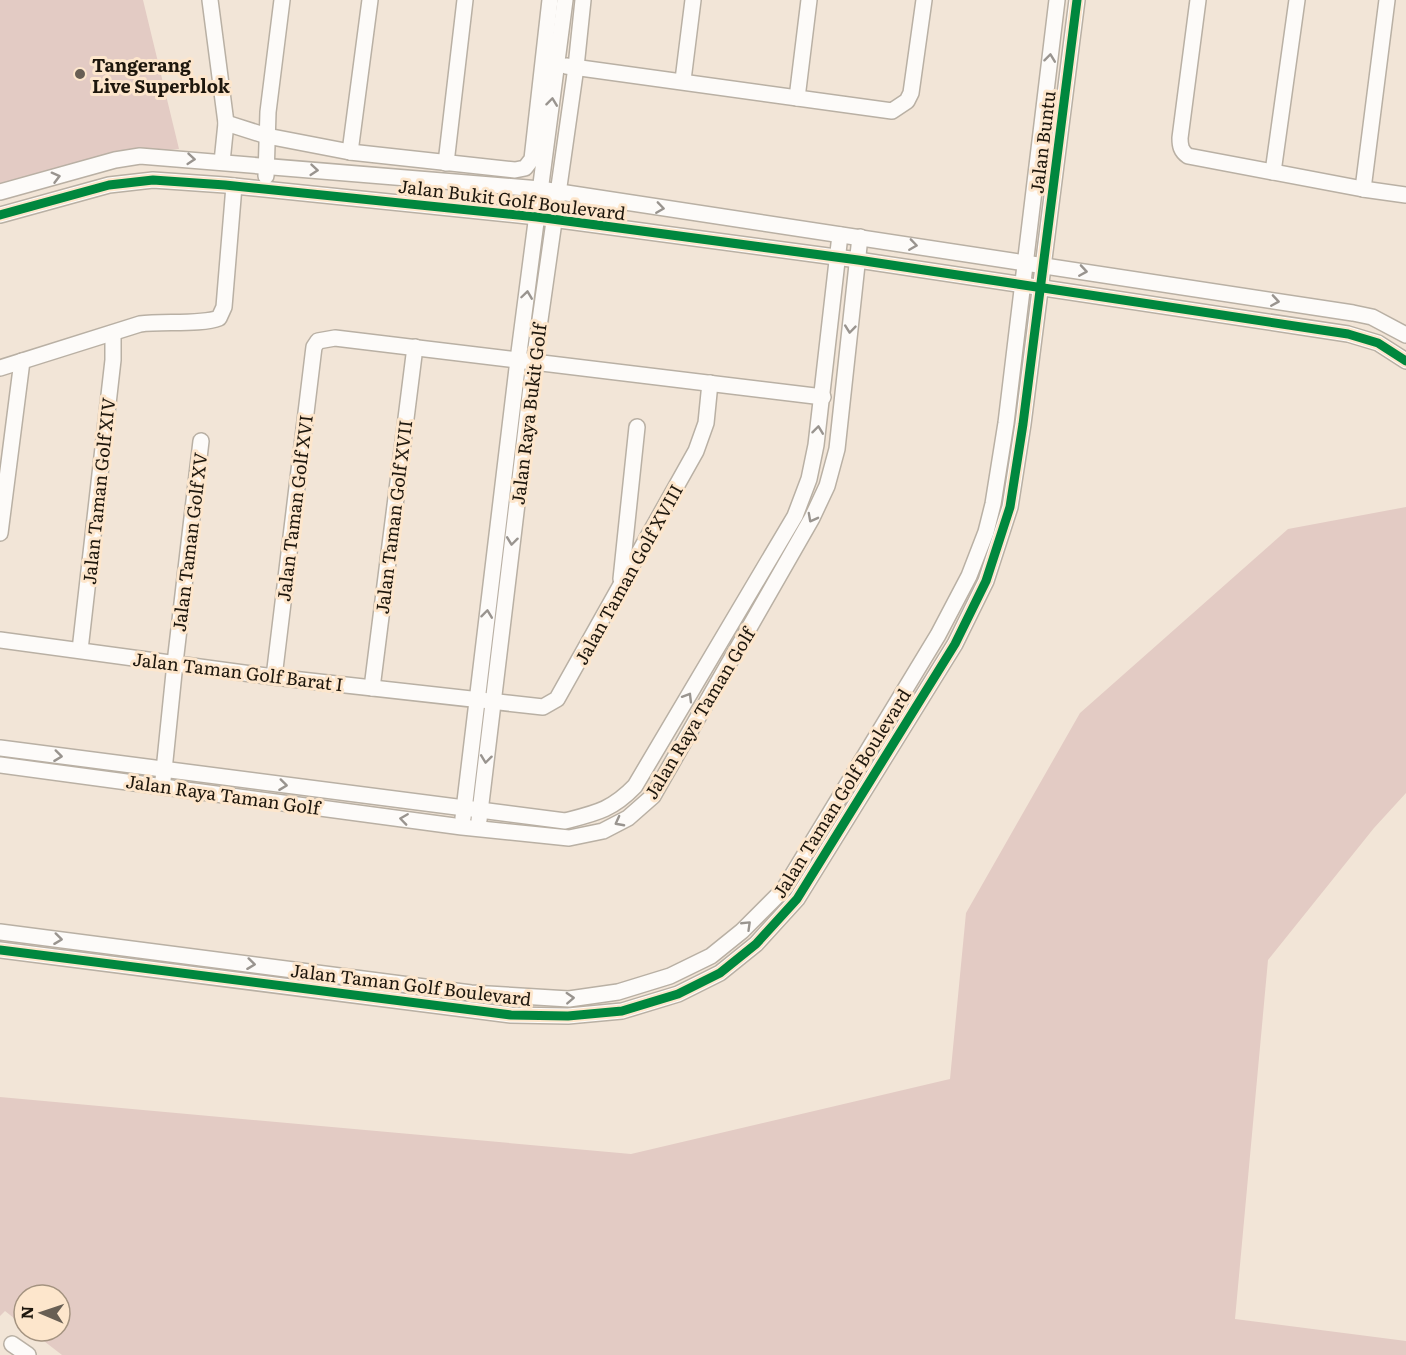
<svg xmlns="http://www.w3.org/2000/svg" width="1406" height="1355" viewBox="0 0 1406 1355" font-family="Literata,serif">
  <rect width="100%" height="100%" fill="#f2e5d7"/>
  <g fill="#e3cbc4">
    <path d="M0,0H143L179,149L108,154L0,186Z"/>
    <path d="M1406,507V793L1374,828L1268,960L1235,1319L1406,1341V1355H62L31,1331H60V1295H24V1326L5,1311L0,1316V1097L631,1154L950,1079L966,913L1080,713L1288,529Z"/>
  </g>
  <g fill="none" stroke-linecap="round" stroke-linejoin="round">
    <defs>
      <g id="minor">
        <path d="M210,0L226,123L222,162"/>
        <path d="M1198,0L1180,138C1180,146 1181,151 1188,156L1363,189L1406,195"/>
        <path d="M566,66L892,111L907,101L911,93L924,0"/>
        <path d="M683,80L693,0"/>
        <path d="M797,98L809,0"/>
        <path d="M226,123L267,136L350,152L515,170L525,168L532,159L550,0"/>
        <path d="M350,152L370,0"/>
        <path d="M446,163L465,0"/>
        <path d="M1273,172L1297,0"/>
        <path d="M266,176L268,112L282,0"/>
        <path d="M1363,189L1387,0"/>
        <path d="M0,192L115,160L140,156L540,189L1353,313L1372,317L1406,335"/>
        <path d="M0,215L109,185L153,180L225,185L537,217L858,260L1348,334L1378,343L1406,361"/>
        <path d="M0,368L140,324C162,321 202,325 219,318L224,307L234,186"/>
        <path d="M0,533L22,361"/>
        <path d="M621,579L637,427"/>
        <path d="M0,640L274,677L543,707L557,699L696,451L706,423L710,383"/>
        <path d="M80,650L113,360V333"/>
        <path d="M274,677L313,355L314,347L318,341L335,338L823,397"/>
        <path d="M372,688L415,347"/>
        <path d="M0,748L565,821C596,813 612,810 635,786L795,516L809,479L816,445L840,235"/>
        <path d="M0,765L462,827L569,838L603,831L628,818L653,796L812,518L827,486L837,449L860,237"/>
        <path d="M163,780L175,663L201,441"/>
        <path d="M463,818L518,360L565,0"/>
        <path d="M479,820L534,362L576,67L583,0"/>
        <path d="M0,932L471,993L569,999L618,992L670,976L711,956L742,931L784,889L938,635L969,576L986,532L993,504L1006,423L1057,0"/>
        <path d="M0,950L511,1015L568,1016L622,1011L678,994L720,973L756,944L797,899L955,644L986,581L1010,507L1023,424L1077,0"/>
        <path d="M12,1344L28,1355"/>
      </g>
    </defs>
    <use href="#minor" stroke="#b9b0a4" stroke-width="18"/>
    <use href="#minor" stroke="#fdfbf9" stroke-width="15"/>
    <defs>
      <g id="cycleway">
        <path d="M0,215L109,185L153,180L225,185L537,217L858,260L1348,334L1378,343L1406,361"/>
        <path d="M0,950L511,1015L568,1016L622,1011L678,994L720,973L756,944L797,899L955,644L986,581L1010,507L1023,424L1077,0"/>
      </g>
    </defs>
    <use href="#cycleway" stroke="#fde6cc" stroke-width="13"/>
    <use href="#cycleway" stroke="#00873e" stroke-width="9"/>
  </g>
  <defs><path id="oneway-chevron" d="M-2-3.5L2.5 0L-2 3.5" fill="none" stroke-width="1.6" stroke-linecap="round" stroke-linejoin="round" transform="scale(1.5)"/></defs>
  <g stroke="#99948f">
    <use href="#oneway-chevron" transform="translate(1050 58) rotate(-83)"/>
    <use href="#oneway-chevron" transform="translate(552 102) rotate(-83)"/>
    <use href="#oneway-chevron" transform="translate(191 159) rotate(5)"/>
    <use href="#oneway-chevron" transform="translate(314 170) rotate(5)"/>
    <use href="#oneway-chevron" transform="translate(56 177) rotate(-15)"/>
    <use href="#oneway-chevron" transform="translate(660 208) rotate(8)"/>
    <use href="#oneway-chevron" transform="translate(913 245) rotate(8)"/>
    <use href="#oneway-chevron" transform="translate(1083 271) rotate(9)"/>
    <use href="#oneway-chevron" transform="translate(527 295) rotate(-82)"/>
    <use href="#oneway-chevron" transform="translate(1275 301) rotate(9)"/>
    <use href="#oneway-chevron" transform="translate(850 329) rotate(96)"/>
    <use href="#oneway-chevron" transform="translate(818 430) rotate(-83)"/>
    <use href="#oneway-chevron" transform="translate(812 518) rotate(118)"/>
    <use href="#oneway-chevron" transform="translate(512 541) rotate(97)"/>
    <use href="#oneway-chevron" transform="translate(487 614) rotate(-83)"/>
    <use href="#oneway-chevron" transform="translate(688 697) rotate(-59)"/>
    <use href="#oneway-chevron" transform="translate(58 756) rotate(7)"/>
    <use href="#oneway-chevron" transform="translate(486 759) rotate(97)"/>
    <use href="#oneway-chevron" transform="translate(283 785) rotate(7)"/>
    <use href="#oneway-chevron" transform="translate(404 819) rotate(-172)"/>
    <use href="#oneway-chevron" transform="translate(619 822) rotate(152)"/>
    <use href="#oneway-chevron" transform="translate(747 925) rotate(-44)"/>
    <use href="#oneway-chevron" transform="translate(58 939) rotate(7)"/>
    <use href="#oneway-chevron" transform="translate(251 964) rotate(7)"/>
    <use href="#oneway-chevron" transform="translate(570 998) rotate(-3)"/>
  </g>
  <circle fill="#685f54" stroke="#fde6cc" stroke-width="2" cx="80" cy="74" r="6"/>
  <g text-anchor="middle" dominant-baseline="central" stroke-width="6" stroke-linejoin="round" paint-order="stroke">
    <g font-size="18" font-weight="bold" fill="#1e170d" stroke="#fde6cc" text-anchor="start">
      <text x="92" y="64">Tangerang<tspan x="92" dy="21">Live Superblok</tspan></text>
    </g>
    <g font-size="18" fill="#1e170d" stroke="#fde6cc">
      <text transform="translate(1042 142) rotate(-83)">Jalan Buntu</text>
      <text transform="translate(512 199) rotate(7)">Jalan Bukit Golf Boulevard</text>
      <text transform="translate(528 414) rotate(-83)">Jalan Raya Bukit Golf</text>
      <text transform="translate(98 491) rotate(-84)">Jalan Taman Golf XIV</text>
      <text transform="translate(294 508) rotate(-83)">Jalan Taman Golf XVI</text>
      <text transform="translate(393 517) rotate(-83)">Jalan Taman Golf XVII</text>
      <text transform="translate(189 542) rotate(-83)">Jalan Taman Golf XV</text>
      <text transform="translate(628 574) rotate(-61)">Jalan Taman Golf XVIII</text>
      <text transform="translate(238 671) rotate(7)">Jalan Taman Golf Barat I</text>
      <text transform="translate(699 713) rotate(-59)">Jalan Raya Taman Golf</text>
      <text transform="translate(841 793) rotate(-58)">Jalan Taman Golf Boulevard</text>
      <text transform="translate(223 794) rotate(8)">Jalan Raya Taman Golf</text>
      <text transform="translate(411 984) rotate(7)">Jalan Taman Golf Boulevard</text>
    </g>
  </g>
  <g transform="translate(42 1313) rotate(272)"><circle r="28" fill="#fde6cc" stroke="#a49380" stroke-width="1.5"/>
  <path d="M0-4.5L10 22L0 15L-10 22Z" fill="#685f54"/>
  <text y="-9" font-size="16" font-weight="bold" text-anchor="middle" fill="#1e170d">N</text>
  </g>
</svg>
